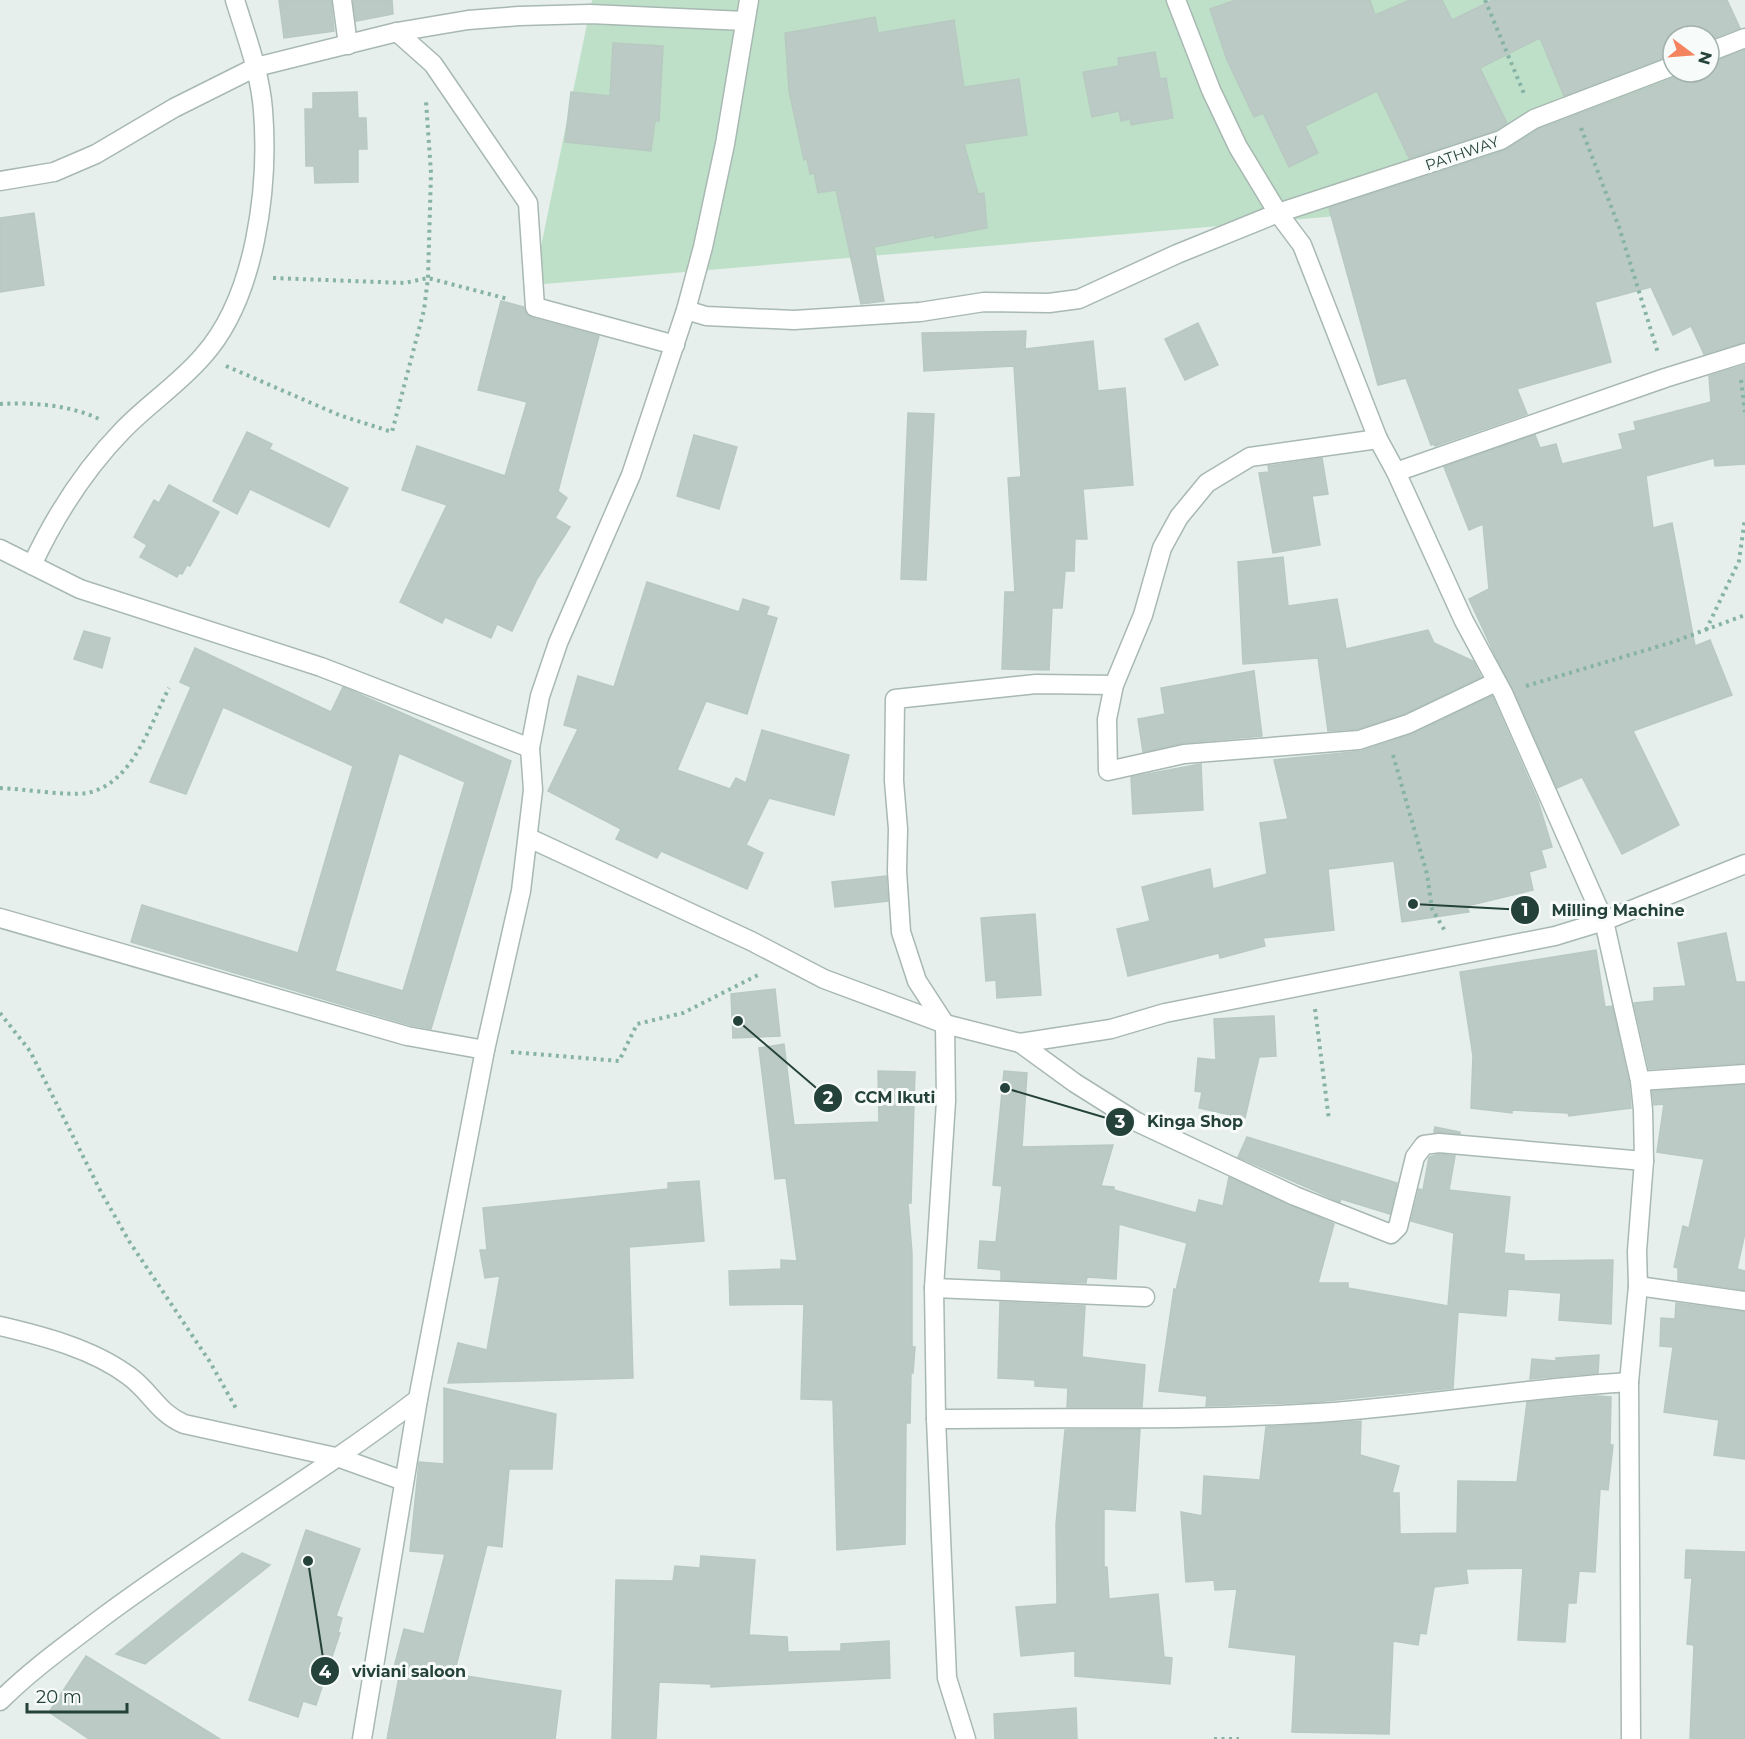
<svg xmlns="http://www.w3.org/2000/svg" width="1745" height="1739" viewBox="0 0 1745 1739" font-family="Montserrat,sans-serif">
  <rect width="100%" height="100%" fill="#e6efeb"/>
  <path fill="#bfe0c8" d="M592,0H1682L1673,36V72H1709L1745,181L533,285Z"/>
  <g fill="#bbcac4" stroke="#b8c9c2" stroke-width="1.5" fill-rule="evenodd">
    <path d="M279,0H331L334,31L284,38Z"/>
    <path d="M353,0H392L393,14L356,21Z"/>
    <path d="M1236,0H1370L1375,15L1410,0H1442L1452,20L1493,0H1727L1740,28L1709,40V36H1673V55L1564,96L1540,38L1480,68L1507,123L1496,130L1409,158L1377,91L1305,126L1318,153L1289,167L1263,113L1254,117L1227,60L1210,9Z"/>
    <path d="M875,17L878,33L954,20L964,87L1019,79L1027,135L964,144L978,194L984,193L987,228L935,238V235L874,247L884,301L861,304L836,190L818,193L814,173L810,174L807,159L804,160L789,91L785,33Z"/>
    <path d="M613,43L663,46L659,121H655L651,151L565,142L571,92L610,96Z"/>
    <path d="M1745,50V342L1704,354L1691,326L1673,335L1651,287L1595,302L1611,362L1517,389L1527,414L1435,446L1434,444L1431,445L1406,378L1378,385L1329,208L1504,151L1539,129L1677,77L1682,72H1709V63Z"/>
    <path d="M1155,52L1160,79L1166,78L1173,118L1131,125L1130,119L1121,121L1119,111L1092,117L1083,72L1119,66L1118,58Z"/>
    <path d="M357,92L358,118H366L367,149H358V182L315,183L314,166H306L305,109H313V93Z"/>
    <path d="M34,213L44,285L0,292V218Z"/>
    <path d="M501,301L524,307L526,314L532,318L599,336L558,491L567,498L555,518L570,527L537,579L512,631L497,624L491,638L445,617L442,623L400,602L447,505L402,490L417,446L505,476L527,402L478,390Z"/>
    <path d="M1198,323L1218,365L1185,380L1165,339Z"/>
    <path d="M1026,331L1025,349L1093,341L1098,391L1125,388L1133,485L1083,489L1087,539H1075L1074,571H1065L1062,608H1052L1049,670L1002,669L1005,592H1015L1008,478L1021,477L1014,366L924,371L922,333Z"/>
    <path d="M1745,365V464L1715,466L1714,458L1646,476L1653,528L1672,523L1695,646L1710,640L1732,695L1633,731L1679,825L1622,854L1582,777L1557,788L1469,599L1489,589L1483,524L1469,530L1444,467L1535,435L1540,448L1556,444L1562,464L1623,449L1619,434L1636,430L1634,422L1711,402L1709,376Z"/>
    <path d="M908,413L934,414L926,580L901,579Z"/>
    <path d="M247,432L272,444L269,449L348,488L329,527L250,489L237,514L213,501Z"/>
    <path d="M694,435L737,447L719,509L677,496Z"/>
    <path d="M1322,458L1328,494L1312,496L1320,545L1273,553L1259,473L1269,472L1268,466Z"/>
    <path d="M169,485L219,512L190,566L187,565L182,574L179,573L177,577L140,557L147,545L134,537L154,500L159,503Z"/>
    <path d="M1283,557L1288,606L1337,599L1346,649L1428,630L1434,643L1473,661L1481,677L1404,714L1357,729L1328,731L1318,658L1243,664L1238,562Z"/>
    <path d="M647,582L739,612L743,599L769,607L766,615L777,618L747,714L706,701L677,770L730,789L736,778L746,783L762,730L849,755L834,815L769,798L746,845L763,853L747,889L661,851L657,858L616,839L621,829L548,791L578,729L564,725L578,676L614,687Z"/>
    <path d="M84,631L110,638L102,668L74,659Z"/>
    <path d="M195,648L331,712L343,687L511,761L431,1029L410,1025L131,942L142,905L298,953L353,766L223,707L186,794L150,782L191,687L180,682ZM399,753L465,782L403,991L335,971Z"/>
    <path d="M1254,671L1262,736L1183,743L1143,752L1138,719L1165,714L1161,688Z"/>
    <path d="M1492,696L1538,801L1552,847L1541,850L1546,867L1529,872L1533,890L1467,906L1469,912L1402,922L1394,861L1328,869L1334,930L1263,938L1265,946L1220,958L1219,953L1128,976L1117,929L1150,921L1142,887L1210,869L1213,889L1267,874L1260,823L1288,819L1274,760L1362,751L1413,734Z"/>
    <path d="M1201,764L1203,810L1133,814L1131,777Z"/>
    <path d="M886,876L888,901L835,907L832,882Z"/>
    <path d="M1035,914L1041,995L997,998L996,980L986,981L981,918Z"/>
    <path d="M1726,933L1736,982H1745V1063L1649,1069L1634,1003L1654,1001V988L1686,986L1678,943Z"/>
    <path d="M1596,950L1605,1007L1612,1006L1629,1083L1631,1108L1569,1116L1568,1113L1512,1110V1113L1471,1108L1473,1056L1460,972Z"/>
    <path d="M775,989L780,1036L733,1038L731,994Z"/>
    <path d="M1274,1016L1276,1056L1259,1057L1245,1118L1199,1108L1202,1092L1195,1091L1198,1058L1216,1060L1214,1019Z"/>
    <path d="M784,1044L794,1125L879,1122L878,1071L915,1072L911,1203H908L912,1253V1347H915L913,1373H911L910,1423H906L905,1544L837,1550L833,1400L801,1399L804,1304L730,1305L729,1271L781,1269V1260L797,1261L786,1178L775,1179L759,1048Z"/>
    <path d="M1004,1071L1027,1073L1022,1147L1113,1145L1101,1186L1114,1187V1190L1196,1213L1199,1200L1223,1206L1229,1177L1334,1224L1318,1283H1348V1288L1448,1306L1454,1233L1411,1221L1419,1189L1423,1190L1429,1157L1439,1154L1455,1156L1449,1190L1510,1197L1504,1253L1524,1255V1261L1613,1260L1611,1324L1559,1320L1561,1293L1508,1289L1506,1316L1458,1312L1453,1388L1316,1402L1206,1406L1207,1396L1159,1391L1174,1289L1176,1290L1187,1243L1119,1224L1116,1279L1087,1277L1086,1283L1001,1280V1270L978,1268L980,1241L996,1242L1002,1186L993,1185Z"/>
    <path d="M1745,1085V1233L1737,1269L1745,1271V1290L1678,1280V1268L1674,1267L1683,1226L1689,1228L1704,1159L1657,1152L1664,1104L1654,1105L1652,1091Z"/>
    <path d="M1435,1127L1460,1132V1134L1434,1132Z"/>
    <path d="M1247,1137L1397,1183L1390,1214L1341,1199L1340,1202L1238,1157Z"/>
    <path d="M699,1181L704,1241L629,1247L633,1378L448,1383L458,1343L487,1350L500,1276L485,1278L480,1250H487L483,1208L668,1189V1183Z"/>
    <path d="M1000,1302L1085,1306L1082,1357L1145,1365L1142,1407H1067L1068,1388L1035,1386V1380L998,1378Z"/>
    <path d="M1676,1303L1745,1312V1459L1714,1455L1719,1420L1664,1412L1673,1347L1660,1346L1661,1318L1675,1319Z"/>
    <path d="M1599,1355L1598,1373L1530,1379L1532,1359L1556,1361V1358Z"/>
    <path d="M444,1388L556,1414L552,1469H509L502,1547L487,1545L454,1674L561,1691L555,1739H387L399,1677L392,1675L404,1629L424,1634L445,1554L410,1551L419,1462L444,1464Z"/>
    <path d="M1596,1396L1611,1397L1610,1445H1613L1608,1490L1600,1489L1595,1572L1579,1571L1576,1603H1568L1565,1642L1518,1640L1523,1568L1466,1569L1468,1583L1434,1587L1426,1634L1420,1633L1418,1645L1393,1641L1389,1734L1292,1732L1296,1655L1229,1647L1237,1589L1215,1590L1214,1580L1186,1582L1181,1512L1202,1516L1204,1476L1260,1480L1266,1427L1361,1421L1360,1455L1399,1466L1392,1493H1399L1400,1534L1457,1533L1458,1481L1517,1482L1527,1402Z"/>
    <path d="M1140,1429L1135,1511L1104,1509V1567H1107L1109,1599L1158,1594L1164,1657L1172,1658L1170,1684L1075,1676V1651L1021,1656L1016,1607L1057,1604L1056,1524L1065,1430Z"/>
    <path d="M306,1530L360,1549L336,1616L342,1618L338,1632L340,1633L316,1705L303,1701L298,1717L249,1700Z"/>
    <path d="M1686,1550L1745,1552V1739H1690L1694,1645L1687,1644L1692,1578H1685Z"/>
    <path d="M242,1553L270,1565L145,1664L116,1654Z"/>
    <path d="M701,1556L755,1560L749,1635L787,1637L788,1652L841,1651V1644L889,1641L890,1678L711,1687V1684L659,1682L656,1739H612L616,1580L673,1581L675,1566L700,1568Z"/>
    <path d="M86,1656L220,1739H89L49,1712Z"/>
    <path d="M1076,1708L1077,1739H995L994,1714Z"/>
  </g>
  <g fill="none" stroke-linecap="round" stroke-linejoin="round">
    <defs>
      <g id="minor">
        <path d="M342,0L348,45"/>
        <path d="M1176,0L1211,90L1238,147L1278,213L1302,245L1378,439L1396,472L1464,621L1503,693L1604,921L1640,1081L1643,1110L1644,1161L1637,1251L1638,1286L1629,1382L1631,1739"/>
        <path d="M397,32L433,64L528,203L535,307L675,345"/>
        <path d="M1709,52L1745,38"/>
        <path d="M0,181L54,172L96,154L174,108L256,67L397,32L468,20L519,16L590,14L745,21"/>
        <path d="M686,310L706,316L794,320L920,312L984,302L1049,303L1079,299L1177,254L1278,213L1501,140L1534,119L1673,66"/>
        <path d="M1378,439L1250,457L1207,483L1179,517L1162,548L1143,615L1114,685L1107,719L1108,771L1184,754L1359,740L1408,724L1496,682"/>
        <path d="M1396,472L1665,378L1745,353"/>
        <path d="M0,549L80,589L321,667L530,748"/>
        <path d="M32,565C55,516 85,469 123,430C148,404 179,384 203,356C256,297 269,187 263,110C260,72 246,36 235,0"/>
        <path d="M529,838L751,941L824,979L945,1024L1020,1043L1111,1029L1165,1013L1555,936L1604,921L1745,864"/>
        <path d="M0,918L407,1036L485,1050"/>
        <path d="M1020,1043L1075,1083L1137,1122L1295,1196L1391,1234L1398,1227L1415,1157L1424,1145L1439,1143L1644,1161"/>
        <path d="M1640,1081L1745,1074"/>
        <path d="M1638,1286L1745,1301"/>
        <path d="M934,1288L1145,1297"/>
        <path d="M0,1326C43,1336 93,1349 129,1376C151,1392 158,1413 184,1424L340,1458L404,1481"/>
        <path d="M936,1419C1063,1417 1190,1421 1317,1413C1422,1406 1525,1388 1629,1382"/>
        <path d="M0,1701C31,1670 65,1646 99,1620C203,1542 315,1478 418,1399"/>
        <path d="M362,1739L418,1399L485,1050L521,891L533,790L530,748L540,696L558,643L631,475L686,310L703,247L725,144L749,0"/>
        <path d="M966,1739L947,1678L936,1419L934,1288L946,1101L945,1024L917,981L901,932L897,871L898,829L894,781L895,699L1036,684L1114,685"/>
      </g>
    </defs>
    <use href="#minor" stroke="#a8b8b2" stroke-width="21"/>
    <g stroke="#86b3a5" stroke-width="4" stroke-dasharray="3 4.5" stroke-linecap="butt">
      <path d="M1485,0L1525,96"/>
      <path d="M1581,128L1619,227L1658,353"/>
      <path d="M273,278L404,283L428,278L508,299"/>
      <path d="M226,366L339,415L392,432L424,310L428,278L431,173L426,101"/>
      <path d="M1741,380L1745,412"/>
      <path d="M0,404C32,402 70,405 99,419"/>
      <path d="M1706,630L1739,561L1745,518"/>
      <path d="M1526,686L1673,642L1745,615"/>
      <path d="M1393,755L1427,874L1432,909L1445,931"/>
      <path d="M0,788C24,789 66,796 87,793C133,784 150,724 169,688"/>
      <path d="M1315,1009L1329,1120"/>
      <path d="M0,1013L30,1051L101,1192L129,1241L210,1362L237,1410"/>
      <path d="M511,1052L619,1061L637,1024L683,1013L760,974"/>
      <path d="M1214,1739H1239"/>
    </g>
    <use href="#minor" stroke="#fff" stroke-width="18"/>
  </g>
  <g text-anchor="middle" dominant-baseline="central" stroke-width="6" stroke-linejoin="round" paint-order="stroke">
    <g font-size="15" fill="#24423a" stroke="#f7fbf9">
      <text transform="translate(1462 153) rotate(-19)">PATHWAY</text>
    </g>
  </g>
  <path fill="none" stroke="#24423a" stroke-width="2" d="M1413 904L1525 910M738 1021L828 1098M1005 1088L1120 1122M308 1561L325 1671"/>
  <g fill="#24423a" stroke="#f7fbf9" stroke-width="2">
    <circle cx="1413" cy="904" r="6"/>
    <circle cx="738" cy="1021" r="6"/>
    <circle cx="1005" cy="1088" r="6"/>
    <circle cx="308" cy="1561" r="6"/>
    <circle cx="1525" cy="910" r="15"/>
    <circle cx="828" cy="1098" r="15"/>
    <circle cx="1120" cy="1122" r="15"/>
    <circle cx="325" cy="1671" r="15"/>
  </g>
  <g font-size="18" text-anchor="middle" font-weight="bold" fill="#fff">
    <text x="1525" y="916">1</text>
    <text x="828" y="1104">2</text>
    <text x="1120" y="1128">3</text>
    <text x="325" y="1678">4</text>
  </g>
  <g font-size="16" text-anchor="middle" font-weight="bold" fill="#24423a" stroke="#f7fbf9" stroke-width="6" stroke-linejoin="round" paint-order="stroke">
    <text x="1618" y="916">Milling Machine</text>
    <text x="895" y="1103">CCM Ikuti</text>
    <text x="1195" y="1127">Kinga Shop</text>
    <text x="409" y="1677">viviani saloon</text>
  </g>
  <g transform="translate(1691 54) rotate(106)"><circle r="28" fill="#f7fbf9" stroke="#a3b1ad" stroke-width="1.5"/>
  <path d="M0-4.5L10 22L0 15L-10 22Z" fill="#f4845f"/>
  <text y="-9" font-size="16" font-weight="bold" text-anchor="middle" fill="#24423a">N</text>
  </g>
  <path d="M27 1703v9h100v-9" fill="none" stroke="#24423a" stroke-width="3"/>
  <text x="36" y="1703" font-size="18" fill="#24423a" stroke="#f7fbf9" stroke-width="4.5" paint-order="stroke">20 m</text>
</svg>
